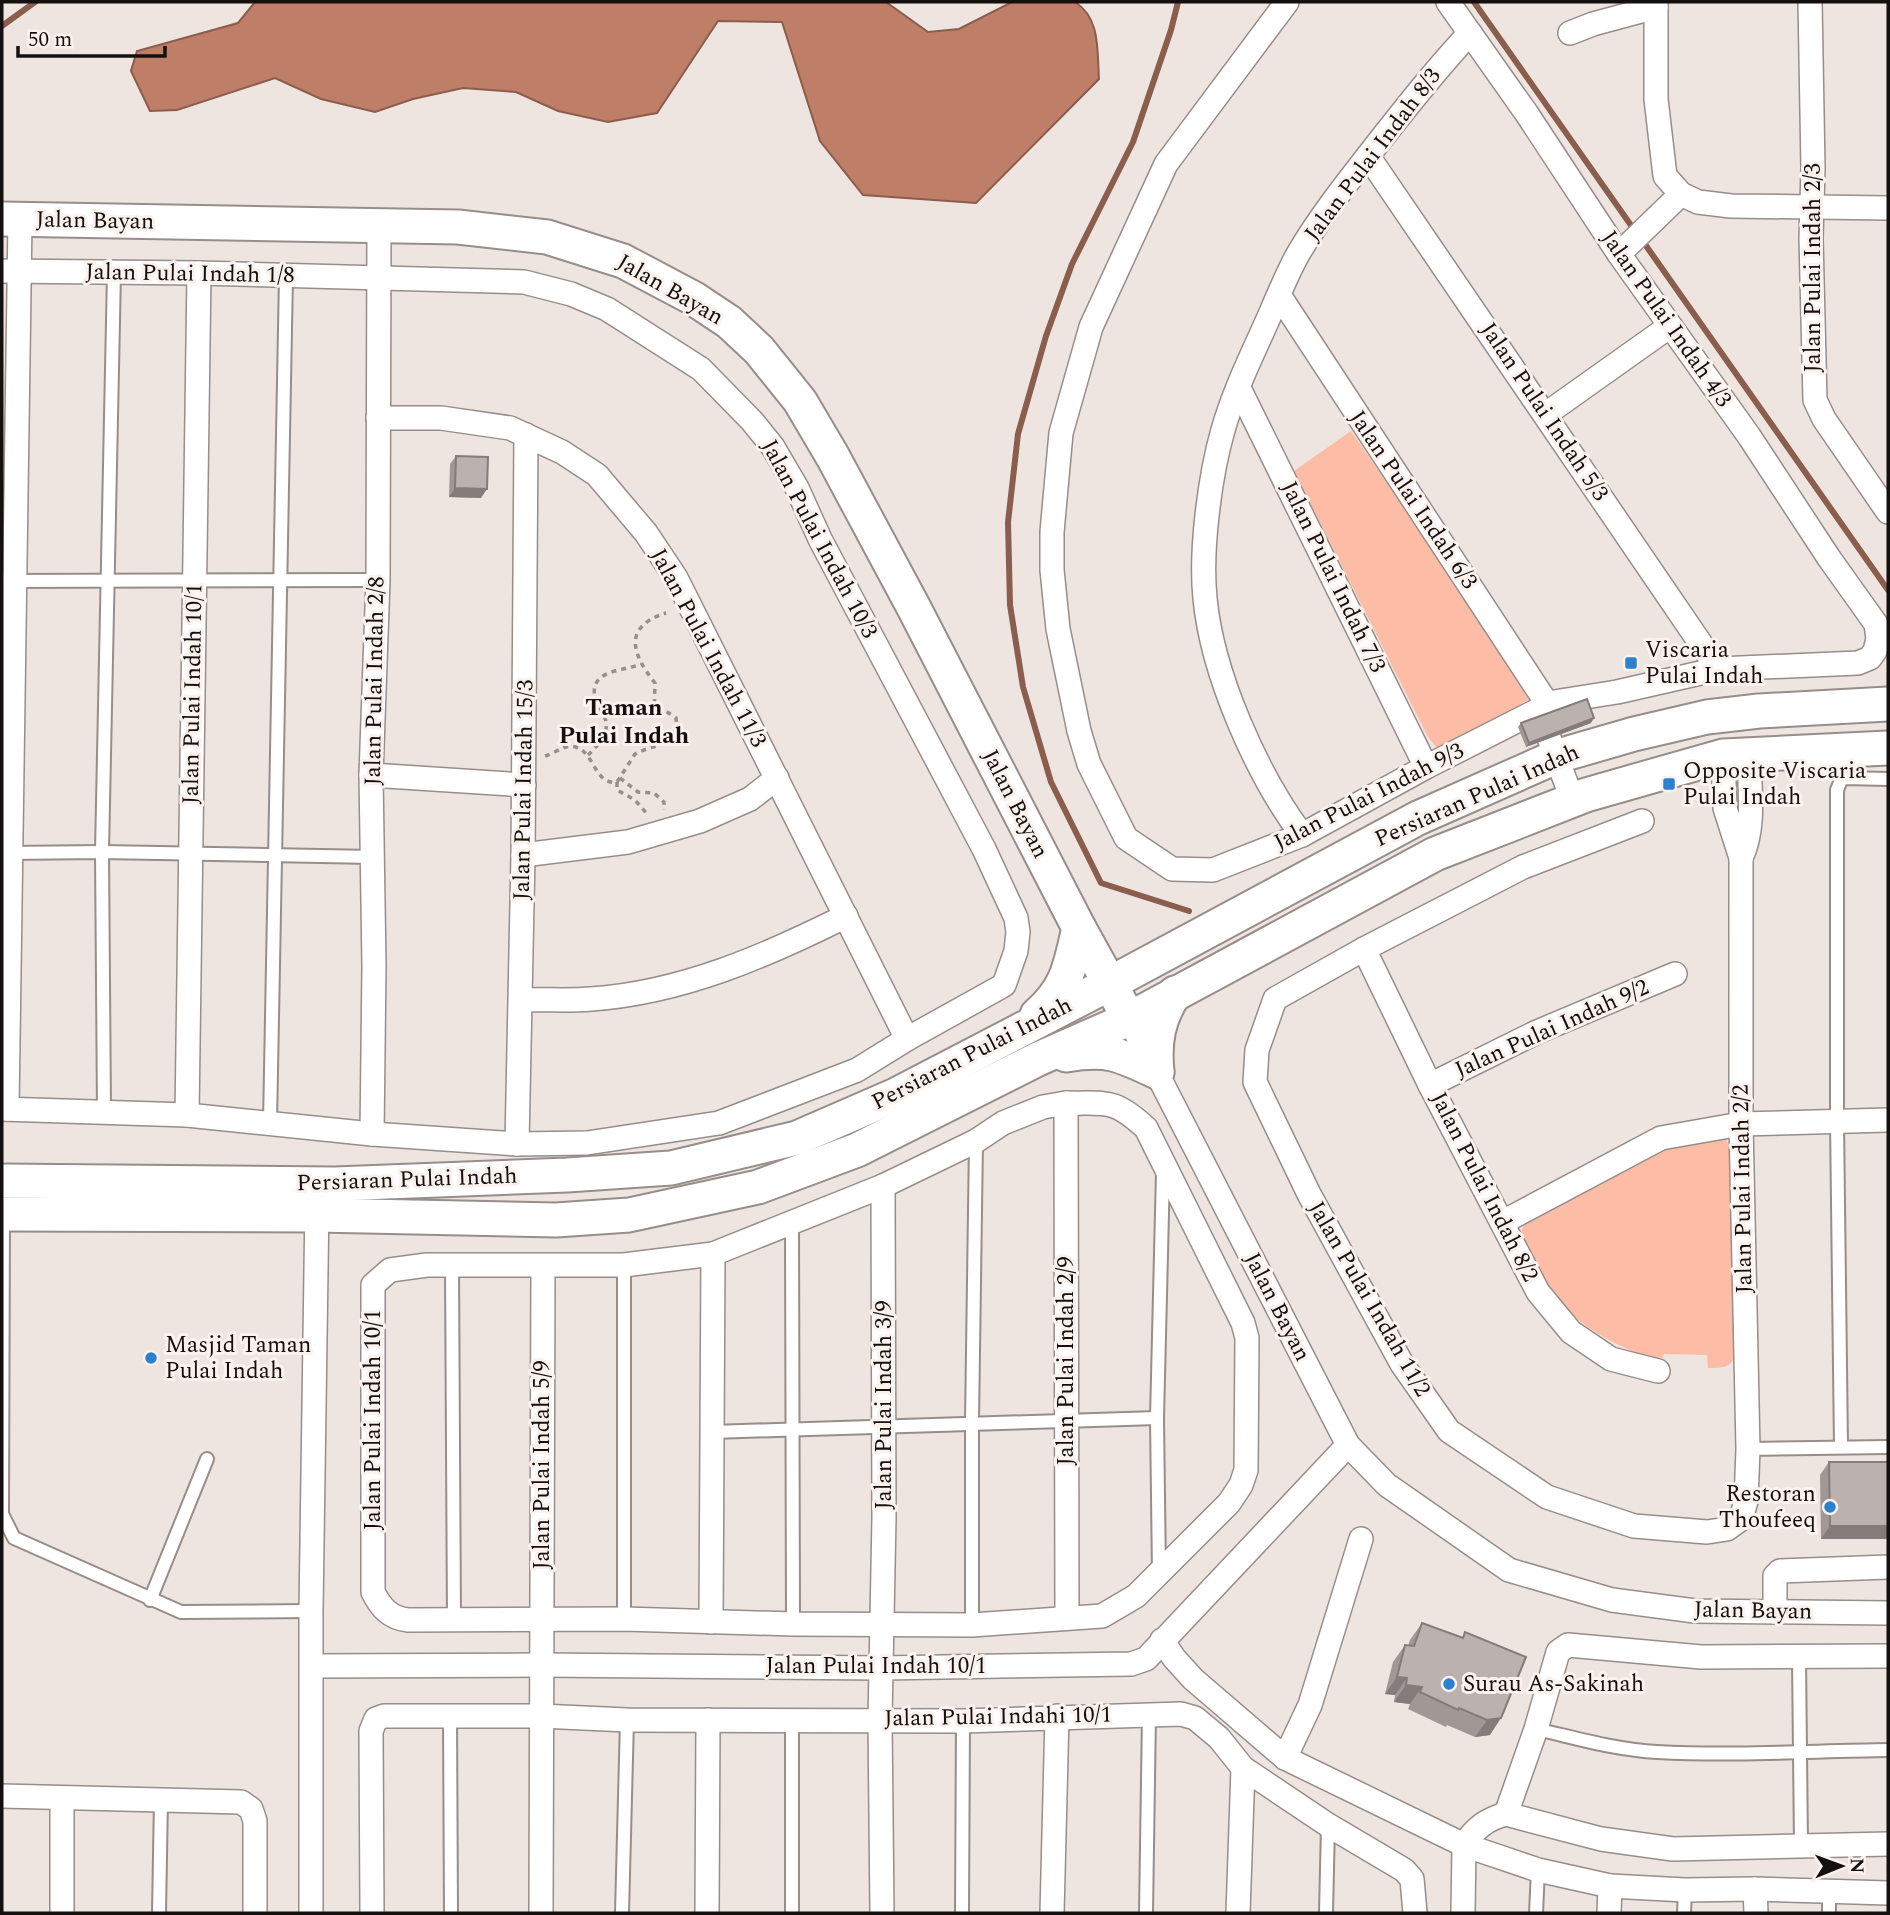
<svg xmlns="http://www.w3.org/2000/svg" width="1890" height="1915" viewBox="0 0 1890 1915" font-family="Spectral,serif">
  <rect width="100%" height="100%" fill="#eee4e0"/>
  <g fill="#fdbca6">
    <path d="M1351,431L1534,696L1521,704L1524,711L1443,750L1435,746L1428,737L1294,471Z"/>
    <path d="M1723,1135L1730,1147L1734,1359C1728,1369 1718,1368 1708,1368L1707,1355L1664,1354L1662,1358L1656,1360C1610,1345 1565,1319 1539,1276C1535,1269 1528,1260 1526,1252C1524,1242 1527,1242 1521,1232L1525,1221L1672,1143Z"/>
  </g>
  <path fill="#bf7e67" stroke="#8b5d4d" stroke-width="2" d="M255,2H886L928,32L959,29L1012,2H1075C1101,18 1097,52 1099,79L976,203L863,195L820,141L782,22L718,21L657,113L608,122L558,111L516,92L463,88L413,99L375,112L321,99L275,78L177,110L150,111L131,71L137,51L238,23Z"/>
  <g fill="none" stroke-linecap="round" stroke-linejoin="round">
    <g stroke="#8b5d4d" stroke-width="6">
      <path d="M1178,2L1171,30L1133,142L1072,264L1046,336L1018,434L1008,522L1010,605L1023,687L1051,782L1101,883L1189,911"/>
      <path d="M1474,2L1635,231"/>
      <path d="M2,26L35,2"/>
      <path d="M1642,240L1888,590"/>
    </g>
    <defs>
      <g id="lane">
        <path d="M2,581L378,580"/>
        <path d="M6,853L102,852L374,857"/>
        <path d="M104,1111L102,852L114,273"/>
        <path d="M270,1124L286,276"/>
        <path d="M3,1214L2,1514L14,1538L181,1612L311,1611"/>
        <path d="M792,1224L793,1624"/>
        <path d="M624,1265V1619"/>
        <path d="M452,1267L454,1621"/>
        <path d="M712,1432L1157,1418"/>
        <path d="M1841,1447L1837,1121V790L1841,780L1845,778L1888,779"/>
        <path d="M1748,1449L1888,1447"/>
        <path d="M1159,1574L1157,1418L1163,1172"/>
        <path d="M150,1600L207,1459"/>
        <path d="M972,1625V1422L976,1141"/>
        <path d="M1799,1657L1801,1846"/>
        <path d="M450,1715L451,1913"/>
        <path d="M1536,1729C1576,1738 1616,1750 1657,1752C1734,1756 1811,1751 1888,1750"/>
        <path d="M159,1913L161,1799"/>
        <path d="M622,1913L627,1720"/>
        <path d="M792,1913V1720"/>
        <path d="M962,1913L963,1721"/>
        <path d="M1146,1913L1149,1714"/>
        <path d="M1326,1913L1328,1825"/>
        <path d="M1536,1913L1538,1870"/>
        <path d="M1684,1913L1685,1890"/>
        <path d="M1829,1913V1892"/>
      </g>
      <g id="street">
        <path d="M1287,2L1166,164L1091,327L1061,433L1052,532V570L1058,629L1079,731L1089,764L1126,838L1172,869L1213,870L1302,835L1426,767L1554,702L1617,692L1718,669L1858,663L1870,658L1875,651L1878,639L1876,624L1829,558L1749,436L1619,254L1527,114L1448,2"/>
        <path d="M1656,2V99L1665,176L1681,194L1698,202L1731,206L1888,208"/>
        <path d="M1810,2L1813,168L1811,238L1815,400L1824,419L1888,512"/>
        <path d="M1570,33L1593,24L1656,7"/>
        <path d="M1368,156L1718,669"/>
        <path d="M1619,254L1681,194"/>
        <path d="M2,271L199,273L524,282L571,294L607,309L701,369L752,421L773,447L797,488L820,539L984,849L1016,918L1018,932L1016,951L1004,985L907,1039L857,1070L719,1123L587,1143L517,1144L372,1134L187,1115L2,1109"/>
        <path d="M1279,295L1548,705"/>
        <path d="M1239,388L1426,767"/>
        <path d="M1546,414L1670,326"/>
        <path d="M378,418H441L510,428L562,452L597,475L646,533L676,578L907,1039"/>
        <path d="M1549,738L1573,801"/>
        <path d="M371,775L524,785"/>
        <path d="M1642,821L1523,867L1364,949L1275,999L1257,1050L1255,1082L1309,1194L1402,1364L1449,1431L1547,1497L1634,1526L1707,1532L1727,1529L1741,1519L1746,1501L1748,1449L1741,1124V858L1725,808L1723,756"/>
        <path d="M1302,835C1257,775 1212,674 1205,598C1200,551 1210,475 1223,430C1234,391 1253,353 1269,317C1278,296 1287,274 1298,254C1321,215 1350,179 1378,143C1408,105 1437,68 1470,33"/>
        <path d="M523,855L628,842L700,821L750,799L777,778"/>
        <path d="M1741,858C1756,827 1749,787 1749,753"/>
        <path d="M1364,949L1430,1085L1538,1292L1571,1332L1611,1359L1658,1371"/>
        <path d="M521,1000C544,999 568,1001 591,999C681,993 766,956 846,916"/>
        <path d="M1129,1019L1348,1445L1387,1485L1509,1570L1612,1600L1695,1611L1888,1613"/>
        <path d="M1430,1085L1537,1032L1675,974"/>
        <path d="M1066,1103C1108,1104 1113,1098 1146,1128L1243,1323L1247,1338L1246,1470L1241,1485L1229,1503L1136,1596L1102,1616L972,1625L793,1624L624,1619L408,1620C390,1618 381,1608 373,1592V1285L390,1270L427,1265H624L713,1254L883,1186L976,1141L1003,1123L1043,1107Z"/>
        <path d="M1066,1103L1067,1618"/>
        <path d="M7,1109L20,220"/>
        <path d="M187,1115L199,273"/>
        <path d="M372,1134L374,966L371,775L378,580L379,227"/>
        <path d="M517,1144L523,855L526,435"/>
        <path d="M1503,1222L1661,1138L1741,1124L1888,1120"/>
        <path d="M1775,1612V1576L1780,1571L1888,1567"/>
        <path d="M711,1622L713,1254"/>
        <path d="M1162,1640L1174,1658L1193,1679L1285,1758L1464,1845L1538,1870L1610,1886L1685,1890L1755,1889L1888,1893"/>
        <path d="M312,1666L541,1665L882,1668L1131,1664L1146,1659L1348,1445"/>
        <path d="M1285,1758L1310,1705L1361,1539"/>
        <path d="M2,1796L241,1802L251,1809L255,1821V1913"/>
        <path d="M62,1798V1913"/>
        <path d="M1506,1814L1536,1729L1558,1652L1568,1645L1701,1657L1888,1656"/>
        <path d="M1464,1845C1475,1828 1487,1819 1506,1814L1601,1839L1673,1849L1888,1844"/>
        <path d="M1755,1889L1756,1913"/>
        <path d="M311,1913V1611L317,1202"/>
        <path d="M372,1913L371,1731L376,1719L384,1716H540L627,1720L963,1721L1181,1714L1195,1718L1219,1738L1243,1768L1328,1825L1404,1870L1412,1879L1415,1913"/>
        <path d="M541,1913L543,1266"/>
        <path d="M707,1913L708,1720"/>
        <path d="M882,1913L880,1720L884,1517L883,1186"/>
        <path d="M1052,1913L1057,1716"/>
        <path d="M1238,1913L1243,1768"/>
        <path d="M1463,1913L1464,1845"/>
        <path d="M1609,1913L1610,1886"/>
      </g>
      <g id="secondary">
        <path d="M2,219L458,227L547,237L623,261L693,298L729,322L759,350L800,401L833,457L914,608L1079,928L1121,1004"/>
        <path d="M1037,1015C1068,988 1070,966 1079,928"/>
        <path d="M1066,1055C1107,1048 1119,1054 1157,1072"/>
        <path d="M1157,1072C1154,1042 1158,1018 1175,993"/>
        <path d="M2,1181L335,1184L567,1175L671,1168L797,1138L896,1095L1111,983L1418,818L1558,756L1634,734L1707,717L1759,711L1888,704"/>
        <path d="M2,1214L316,1215L556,1220L629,1215L758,1187L857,1150L1038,1059L1129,1019L1435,854L1586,795L1723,756L1888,748"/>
      </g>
    </defs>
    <use href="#lane" stroke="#978d8a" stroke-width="16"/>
    <use href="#street" stroke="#978d8a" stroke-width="26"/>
    <use href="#secondary" stroke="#978d8a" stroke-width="37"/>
    <g stroke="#968f8c" stroke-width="3.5" stroke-dasharray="5 5" stroke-linecap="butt">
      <path d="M588,755C596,748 609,733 606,721C601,707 584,689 603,676C614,669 629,669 641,664"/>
      <path d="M545,756C552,754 559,749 566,747C595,741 591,786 617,782L635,754C656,743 661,751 677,728L676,718C652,700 654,717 655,683C632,654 622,627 666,613"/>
      <path d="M620,778L638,792L654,793L664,802V810"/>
      <path d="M617,782V790L635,800L647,814"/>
    </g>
    <use href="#lane" stroke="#fff" stroke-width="12"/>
    <use href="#street" stroke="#fff" stroke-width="23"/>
    <use href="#secondary" stroke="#fff" stroke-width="33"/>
  </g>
  <g fill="#a19896">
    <path d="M456,456L481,498L449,497L450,464Z"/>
    <path d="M1521,723H1591L1526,747L1518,727Z"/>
    <path d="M1829,1462H1888V1539H1821L1820,1475Z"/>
    <path d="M1422,1623L1462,1638L1465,1632L1526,1657L1490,1735L1475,1737L1447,1725L1446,1727L1408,1709L1410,1704L1394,1702L1395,1695L1385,1694L1393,1662L1405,1645L1408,1646L1410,1640Z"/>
  </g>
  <g fill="#837c7a">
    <path d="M455,488L487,489L481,498L449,497Z"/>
    <path d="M1594,718L1591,723L1526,747L1529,743Z"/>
    <path d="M1830,1526H1888V1539H1821Z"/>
    <path d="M1397,1677L1407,1678L1395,1695L1385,1694Z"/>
    <path d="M1406,1685L1422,1687L1410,1704L1394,1702Z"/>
    <path d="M1501,1718L1490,1735L1475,1737L1487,1720Z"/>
  </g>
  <g fill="#bbb1ae" stroke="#837c7a" stroke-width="2">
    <path d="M456,456L488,457L487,489L455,488Z"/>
    <path d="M1587,699L1594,718L1529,743L1521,723Z"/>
    <path d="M1829,1462H1888V1526H1830Z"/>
    <path d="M1422,1623L1463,1638L1465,1632L1526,1657L1501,1718L1487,1720L1459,1708L1458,1710L1420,1692L1422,1687L1406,1685L1407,1678L1397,1677L1405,1645L1414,1646Z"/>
  </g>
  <g fill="#2b81cf" stroke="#fbf1ed" stroke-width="2.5">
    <rect x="1624" y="656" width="14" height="14" rx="3.5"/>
    <rect x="1662" y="777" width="14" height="14" rx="3.5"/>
    <circle cx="151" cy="1358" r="7"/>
    <circle cx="1830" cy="1507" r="7"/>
    <circle cx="1449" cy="1684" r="7"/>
  </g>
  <g text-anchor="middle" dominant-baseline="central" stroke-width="6" stroke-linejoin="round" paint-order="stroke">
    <g font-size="23" fill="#13100f" stroke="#fbf1ed">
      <text transform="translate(1373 155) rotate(-53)">Jalan Pulai Indah 8/3</text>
      <text transform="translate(95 221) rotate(1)">Jalan Bayan</text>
      <text transform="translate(1813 268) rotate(-90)">Jalan Pulai Indah 2/3</text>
      <text transform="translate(190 274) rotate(1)">Jalan Pulai Indah 1/8</text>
      <text transform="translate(670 290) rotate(30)">Jalan Bayan</text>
      <text transform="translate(1666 319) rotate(55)">Jalan Pulai Indah 4/3</text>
      <text transform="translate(1544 412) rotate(56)">Jalan Pulai Indah 5/3</text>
      <text transform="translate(1413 500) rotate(56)">Jalan Pulai Indah 6/3</text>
      <text transform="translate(819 539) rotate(62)">Jalan Pulai Indah 10/3</text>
      <text transform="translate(1333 577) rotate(64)">Jalan Pulai Indah 7/3</text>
      <text transform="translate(708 648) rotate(62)">Jalan Pulai Indah 11/3</text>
      <text transform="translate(375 681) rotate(-89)">Jalan Pulai Indah 2/8</text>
      <text transform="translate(193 694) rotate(-89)">Jalan Pulai Indah 10/1</text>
      <text transform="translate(524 790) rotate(-89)">Jalan Pulai Indah 15/3</text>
      <text transform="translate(1477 796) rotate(-24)">Persiaran Pulai Indah</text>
      <text transform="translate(1369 797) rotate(-27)">Jalan Pulai Indah 9/3</text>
      <text transform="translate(1015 804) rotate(63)">Jalan Bayan</text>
      <text transform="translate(1552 1029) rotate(-24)">Jalan Pulai Indah 9/2</text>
      <text transform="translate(972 1054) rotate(-27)">Persiaran Pulai Indah</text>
      <text transform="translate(407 1180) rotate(-2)">Persiaran Pulai Indah</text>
      <text transform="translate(1484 1187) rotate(63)">Jalan Pulai Indah 8/2</text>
      <text transform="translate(1743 1189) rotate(-91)">Jalan Pulai Indah 2/2</text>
      <text transform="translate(1369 1299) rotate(60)">Jalan Pulai Indah 11/2</text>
      <text transform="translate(1277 1307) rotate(63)">Jalan Bayan</text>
      <text transform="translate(1066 1361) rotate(-90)">Jalan Pulai Indah 2/9</text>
      <text transform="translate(884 1405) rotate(-90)">Jalan Pulai Indah 3/9</text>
      <text transform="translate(373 1420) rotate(-90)">Jalan Pulai Indah 10/1</text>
      <text transform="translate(542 1465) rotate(-90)">Jalan Pulai Indah 5/9</text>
      <text transform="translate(1753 1611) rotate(1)">Jalan Bayan</text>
      <text x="876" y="1666">Jalan Pulai Indah 10/1</text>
      <text transform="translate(998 1717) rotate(-1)">Jalan Pulai Indahi 10/1</text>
    </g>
    <g font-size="23" fill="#13100f" stroke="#fbf1ed" text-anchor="start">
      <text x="1645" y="650">Viscaria<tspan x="1645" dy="26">Pulai Indah</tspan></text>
      <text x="1683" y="771">Opposite Viscaria<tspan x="1683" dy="26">Pulai Indah</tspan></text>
      <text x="165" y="1345">Masjid Taman<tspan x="165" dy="26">Pulai Indah</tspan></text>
      <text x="1816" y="1494" text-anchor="end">Restoran<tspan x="1816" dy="26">Thoufeeq</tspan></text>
      <text x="1463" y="1684">Surau As-Sakinah</text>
    </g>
    <g font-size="24" font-weight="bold" fill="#13100f" stroke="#fbf1ed">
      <text x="624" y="708">Taman<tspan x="624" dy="28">Pulai Indah</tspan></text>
    </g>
  </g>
  <rect width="1890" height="1915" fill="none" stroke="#13100f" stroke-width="7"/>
  <g transform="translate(1841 1866) rotate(89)" stroke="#fbf1ed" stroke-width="5" paint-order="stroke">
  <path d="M0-5L12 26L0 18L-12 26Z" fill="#13100f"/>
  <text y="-10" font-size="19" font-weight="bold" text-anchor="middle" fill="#13100f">N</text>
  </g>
  <path d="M18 46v10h147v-10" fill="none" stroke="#13100f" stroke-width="3.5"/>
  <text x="28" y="46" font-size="21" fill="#13100f" stroke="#fbf1ed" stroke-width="5" paint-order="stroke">50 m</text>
</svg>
